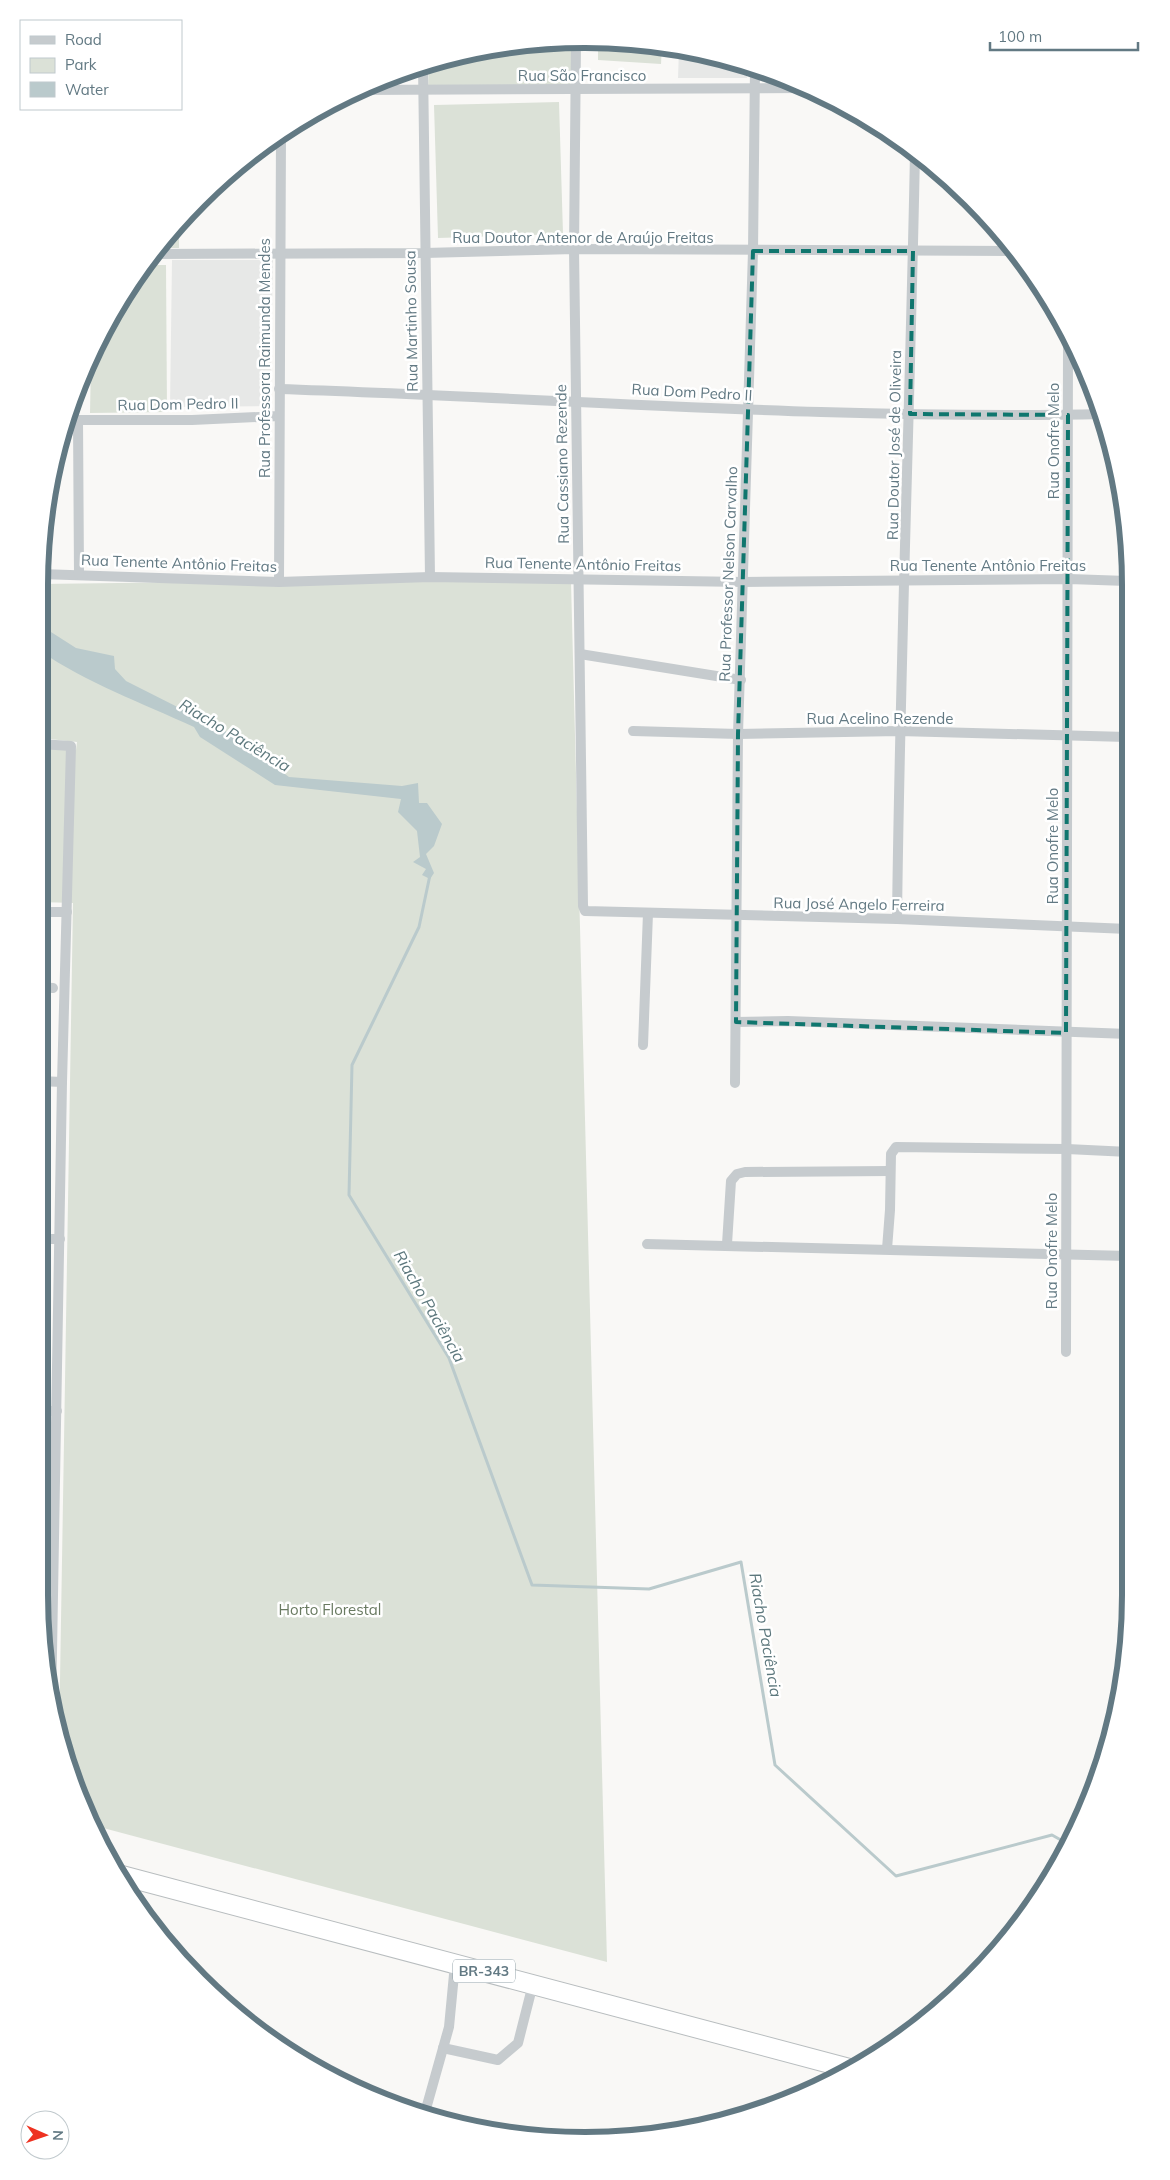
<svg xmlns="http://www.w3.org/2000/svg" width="1170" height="2180" viewBox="0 0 1170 2180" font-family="Mulish,sans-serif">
  <rect width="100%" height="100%" fill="#f9f8f6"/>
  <g fill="#e7e8e7">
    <path d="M679,49L747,65V78H678Z"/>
    <path d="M172,260H273L270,406L170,407Z"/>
  </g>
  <g fill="#dbe1d7">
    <path d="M549,40L573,41L572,92L428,90L429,63L443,57Z"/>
    <path d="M598,42L662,45L661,64L598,60Z"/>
    <path d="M559,102L563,234L438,238L434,105Z"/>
    <path d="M179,220V248H158Z"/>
    <path d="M145,265H166L167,412L90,413L91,362L112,312Z"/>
    <path d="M277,581L571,582L607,1962L92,1825L68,1771L59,1740L73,903L40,902V747L76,750L77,742L40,738V584Z"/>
  </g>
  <path fill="#bacacc" d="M40,625L76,648L114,656L115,669L126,681L225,731L289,777L402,786L418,783L419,803H427L442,824L434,846L426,854L434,873L430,879L422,875L426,869L413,862L420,857L417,831L398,812L401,799L275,785L200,737L194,727C142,703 87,683 40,651Z"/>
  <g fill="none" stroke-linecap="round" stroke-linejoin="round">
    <path stroke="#bacacc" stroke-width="3" d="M430,875L419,927L352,1065L349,1195L449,1358L532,1585L649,1589L741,1562L775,1765L896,1876L1052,1835L1068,1844"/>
    <defs>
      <path id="highway" d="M116,1874L851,2069"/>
    </defs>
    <use href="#highway" stroke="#b8bdbf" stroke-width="21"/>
    <g stroke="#c6cbce" stroke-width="10">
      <path d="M576,41L574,249L583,906L585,911L897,919L1128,929"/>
      <path d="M423,65L430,577"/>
      <path d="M358,90L806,88"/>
      <path d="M154,254L425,253L574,249L1012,251"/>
      <path d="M279,389C553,398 828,420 1103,414"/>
      <path d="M40,574L279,582L430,577L743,582L1069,579L1127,581"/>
      <path d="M79,574L78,420H192L279,416"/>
      <path d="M279,582L281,134"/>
      <path d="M580,654L741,680"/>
      <path d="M633,731L738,734L899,731L1127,737"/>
      <path d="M40,744L71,746L62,1082L51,1709"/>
      <path d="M40,912H67"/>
      <path d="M897,919C900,663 910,408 915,153"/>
      <path d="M39,987L53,988"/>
      <path d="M736,1022L788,1021L1128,1034"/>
      <path d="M643,1045L648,913"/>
      <path d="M39,1081L62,1082"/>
      <path d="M735,1083L738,734L753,251L755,67"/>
      <path d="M39,1239H60"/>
      <path d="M647,1244L1129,1256"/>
      <path d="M727,1244L731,1181L737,1174L745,1172L890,1171"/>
      <path d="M887,1249L890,1210L891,1154L896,1147L1067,1149L1129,1152"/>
      <path d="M1066,1352L1068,340"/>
      <path d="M39,1411H57"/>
      <path d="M39,1588H53"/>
      <path d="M443,2048L498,2060L518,2043L533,1984"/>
      <path d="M424,2116L449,2027L455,1964"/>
    </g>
    <use href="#highway" stroke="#fff" stroke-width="19"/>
  </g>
  <path fill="none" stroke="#0f766e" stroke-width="4" stroke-dasharray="10 6" stroke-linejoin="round" d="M753,251H913L910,414L1068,415L1066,1033L736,1022L738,734Z"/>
  <g text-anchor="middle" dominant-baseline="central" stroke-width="5" stroke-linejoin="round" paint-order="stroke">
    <rect fill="#fff" stroke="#91a1a8" stroke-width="1" x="453" y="1959.5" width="62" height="23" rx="4"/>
    <g font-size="14" font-weight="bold" fill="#627983">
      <text x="484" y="1971">BR-343</text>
    </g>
    <g font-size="15" fill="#627983" stroke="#fff">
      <text x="582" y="75">Rua São Francisco</text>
      <text x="583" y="237">Rua Doutor Antenor de Araújo Freitas</text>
      <text transform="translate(411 321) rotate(-91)">Rua Martinho Sousa</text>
      <text transform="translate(264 358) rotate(-90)">Rua Professora Raimunda Mendes</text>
      <text transform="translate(692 392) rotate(3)">Rua Dom Pedro II</text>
      <text transform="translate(178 404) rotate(-1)">Rua Dom Pedro II</text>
      <text transform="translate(1053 441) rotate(-90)">Rua Onofre Melo</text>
      <text transform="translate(894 445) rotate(-89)">Rua Doutor José de Oliveira</text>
      <text transform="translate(562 464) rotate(-91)">Rua Cassiano Rezende</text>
      <text transform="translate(179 563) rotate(2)">Rua Tenente Antônio Freitas</text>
      <text transform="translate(583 564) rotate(1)">Rua Tenente Antônio Freitas</text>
      <text x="988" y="565">Rua Tenente Antônio Freitas</text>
      <text transform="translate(728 574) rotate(-88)">Rua Professor Nelson Carvalho</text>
      <text x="880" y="718">Rua Acelino Rezende</text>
      <text transform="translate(1052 846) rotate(-90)">Rua Onofre Melo</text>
      <text transform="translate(859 904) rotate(1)">Rua José Angelo Ferreira</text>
      <text transform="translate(1051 1251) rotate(-90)">Rua Onofre Melo</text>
    </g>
    <g font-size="15" fill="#697a61" stroke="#fff">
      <text x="330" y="1609">Horto Florestal</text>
    </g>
    <g font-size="16" font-style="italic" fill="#5d787d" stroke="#fff">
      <text transform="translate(235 735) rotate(31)">Riacho Paciência</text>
      <text transform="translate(430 1306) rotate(60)">Riacho Paciência</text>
      <text transform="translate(766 1635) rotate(80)">Riacho Paciência</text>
    </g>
  </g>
  <path d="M0 0H1170V2180H0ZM585 48H585A537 537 0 0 1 1122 585V1595A537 537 0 0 1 585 2132H585A537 537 0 0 1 48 1595V585A537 537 0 0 1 585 48Z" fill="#fff" fill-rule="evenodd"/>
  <path fill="none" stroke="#627983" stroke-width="6" d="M585 48H585A537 537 0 0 1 1122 585V1595A537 537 0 0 1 585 2132H585A537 537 0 0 1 48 1595V585A537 537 0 0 1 585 48Z"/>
  <rect x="20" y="20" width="162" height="90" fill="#ffffff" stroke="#c0c9cd"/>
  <rect x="30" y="36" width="25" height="8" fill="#c6cbce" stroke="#c0c9cd"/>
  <text x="65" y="45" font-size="15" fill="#627983">Road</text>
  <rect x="30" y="58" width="25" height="15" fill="#dbe1d7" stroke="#c0c9cd"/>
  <text x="65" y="70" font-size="15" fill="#627983">Park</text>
  <rect x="30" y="82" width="25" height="15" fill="#bacacc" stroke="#c0c9cd"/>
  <text x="65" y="95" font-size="15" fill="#627983">Water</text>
  <g transform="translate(45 2135) rotate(92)"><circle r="24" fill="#ffffff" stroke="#c0c9cd"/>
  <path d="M0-4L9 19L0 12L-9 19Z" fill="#ee3221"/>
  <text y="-8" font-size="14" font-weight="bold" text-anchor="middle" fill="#627983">N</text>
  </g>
  <path d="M990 42v8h148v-8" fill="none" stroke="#627983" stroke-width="2.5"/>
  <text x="998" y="42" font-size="15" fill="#627983" stroke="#ffffff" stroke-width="4" paint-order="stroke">100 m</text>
</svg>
